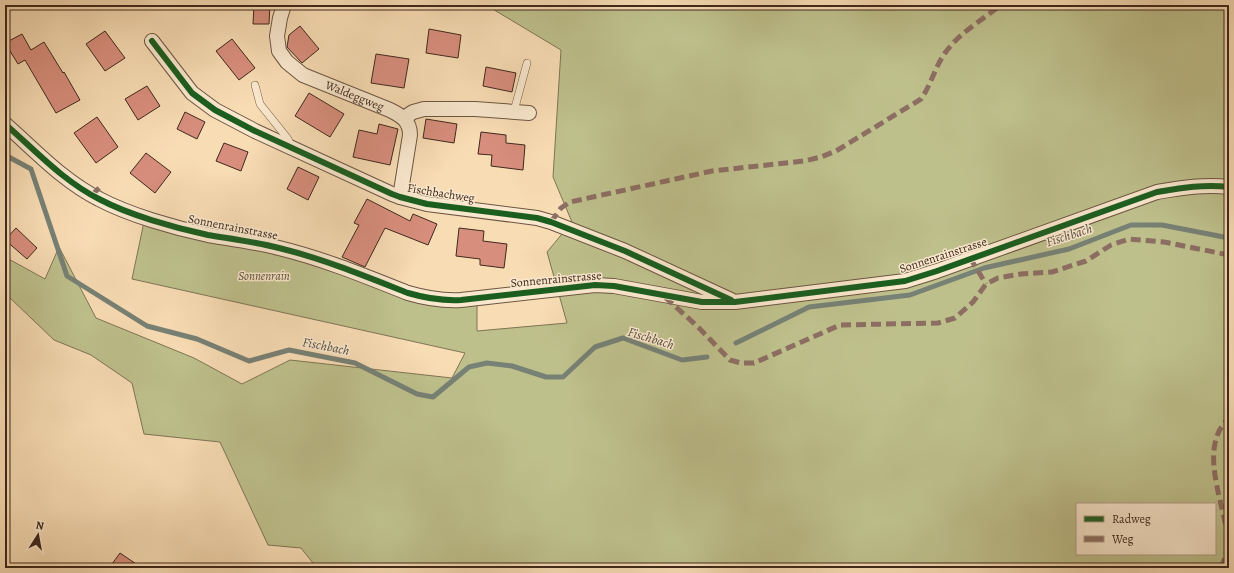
<svg xmlns="http://www.w3.org/2000/svg" width="1234" height="573" viewBox="0 0 1234 573" font-family="Alegreya,serif">
  <rect width="100%" height="100%" fill="#f8dcb4"/>
  <filter id="stains"><feTurbulence type="fractalNoise" baseFrequency=".005" numOctaves="4"/><feColorMatrix values="0 0 0 0 .2 0 0 0 0 .09 0 0 0 0 .02 0 0 0 .5 -.17"/></filter>
  <radialGradient id="worn" r=".72"><stop offset=".6" stop-color="#630" stop-opacity="0"/><stop offset="1" stop-color="#630" stop-opacity=".3"/></radialGradient>
  <path fill="#bec08c" stroke="#7e7454" fill-rule="evenodd" d="M486,5H1229V568H317L301,548L268,545L220,442L144,434L132,383L91,355L54,340L10,298L5,291V257L45,279L59,247L96,318L194,358L242,384L290,360L452,378L465,353L132,279L145,217L255,242L408,293L477,298V331L567,323L547,252L572,222L553,177L561,50ZM1077,504H1215V554H1077Z"/>
  <g fill="none" stroke-linecap="round" stroke-linejoin="round">
    <g stroke="#778175" stroke-width="5">
      <path d="M5,155L31,169L67,276L147,326L197,339L249,361L289,350L355,363L417,394L433,397L469,367L487,363L512,366L546,377H563L595,347L623,338L682,360L707,357"/>
      <path d="M736,343L809,307L910,295L984,268L1069,249L1131,225H1162L1229,238"/>
    </g>
  </g>
  <g fill="#d88e7d" stroke="#3e291c">
    <path d="M254,5H270L269,24H253Z"/>
    <path d="M300,26L319,49L302,63L287,47L289,35Z"/>
    <path d="M429,29L461,35L458,58L426,53Z"/>
    <path d="M105,31L125,58L105,71L86,44Z"/>
    <path d="M22,34L31,50L44,42L63,73L64,72L80,100L56,113L25,60L18,64L5,43Z"/>
    <path d="M232,39L255,68L239,80L216,51Z"/>
    <path d="M376,54L409,59L404,88L371,83Z"/>
    <path d="M486,67L516,73L512,92L483,86Z"/>
    <path d="M147,86L160,106L138,120L125,99Z"/>
    <path d="M309,93L344,114L330,137L295,116Z"/>
    <path d="M185,112L205,122L197,139L177,129Z"/>
    <path d="M97,117L118,147L96,163L74,133Z"/>
    <path d="M426,119L457,124L454,143L423,138Z"/>
    <path d="M379,124L398,129L390,165L353,157L359,130L377,134Z"/>
    <path d="M481,132L506,135V143L525,145L523,170L491,166L492,155L478,154Z"/>
    <path d="M224,143L248,152L241,171L216,161Z"/>
    <path d="M146,153L171,172L155,193L130,173Z"/>
    <path d="M298,167L319,177L308,200L287,189Z"/>
    <path d="M367,199L410,221L413,214L437,224L428,245L385,228L365,267L342,257L359,225L354,223Z"/>
    <path d="M16,228L37,248L27,259L5,240Z"/>
    <path d="M459,228L484,231L483,241L507,244L504,268L480,265V259L456,256Z"/>
    <path d="M120,553L142,568H109Z"/>
  </g>
  <g fill="none" stroke-linecap="round" stroke-linejoin="round">
    <defs>
      <g id="lane">
        <path d="M255,85L260,104L288,139L291,146"/>
        <path d="M514,111L527,63"/>
      </g>
      <g id="street">
        <path id="s1" d="M284,5L280,18L277,36L279,51L287,62L303,75L390,110C402,116 410,121 410,135L400,197"/>
        <path d="M152,41L192,93L215,110L255,131L392,194L400,197L427,204L537,218L551,222L625,251L731,300"/>
        <path d="M404,118L413,112L424,109H475L529,113"/>
        <path d="M5,124C35,150 63,181 99,199C129,215 175,228 208,235C232,239 256,242 279,248C324,259 365,276 408,293C425,298 443,301 461,300L595,285L614,286L702,302H735L905,281L937,271L1157,192C1181,188 1204,184 1229,187"/>
      </g>
    </defs>
    <use href="#lane" stroke="#6c5642" stroke-width="8"/>
    <use href="#street" stroke="#6c5642" stroke-width="16"/>
    <use href="#lane" stroke="#fae8ce" stroke-width="7"/>
    <use href="#street" stroke="#fae8ce" stroke-width="14"/>
    <g stroke="#8d6e63" stroke-width="5" stroke-dasharray="10 5" stroke-linecap="butt">
      <path d="M92,195L100,187"/>
      <path d="M551,222L561,208L570,202L712,171L804,161L821,157L836,151L921,99C931,85 935,67 945,53C959,33 982,20 1001,5"/>
      <path d="M970,258L986,284"/>
      <path d="M665,297L698,327L730,360L741,363H754L840,325L938,323L955,318L973,302L986,284L998,278L1021,274L1052,272L1086,261L1111,245L1129,239L1164,242L1229,255"/>
      <path d="M1221,568C1224,559 1228,551 1228,542C1226,506 1196,448 1229,418"/>
    </g>
    <defs>
      <g id="cycleway">
        <path d="M152,41L192,93L215,110L255,131L392,194L400,197L427,204L537,218L551,222L625,251L731,300"/>
        <path d="M5,124C35,150 63,181 99,199C129,215 175,228 208,235C232,239 256,242 279,248C324,259 365,276 408,293C425,298 443,301 461,300L595,285L614,286L702,302H735L905,281L937,271L1157,192C1181,188 1204,184 1229,187"/>
      </g>
    </defs>
    <use href="#cycleway" stroke="#fae8ce" stroke-width="8"/>
    <use href="#cycleway" stroke="#1b5e20" stroke-width="6"/>
  </g>
  <g text-anchor="middle" dominant-baseline="central" stroke-width="3" stroke-linejoin="round" paint-order="stroke">
    <g font-size="12" fill="#3e291c" stroke="#fae8ce">
      <text stroke="none"><textPath href="#s1" startOffset="137">Waldeggweg</textPath></text>
      <text transform="translate(441 193) rotate(9)">Fischbachweg</text>
      <text transform="translate(233 227) rotate(11)">Sonnenrainstrasse</text>
      <text transform="translate(943 255) rotate(-18)">Sonnenrainstrasse</text>
      <text transform="translate(556 279) rotate(-5)">Sonnenrainstrasse</text>
    </g>
    <g font-size="12" font-style="italic" fill="#5e4f38" stroke="#fae8ce">
      <text x="264" y="276">Sonnenrain</text>
    </g>
    <g font-size="13" font-style="italic" fill="#564e41" stroke="#fae8ce">
      <text transform="translate(1069 235) rotate(-18)">Fischbach</text>
      <text transform="translate(651 338) rotate(17)">Fischbach</text>
      <text transform="translate(326 346) rotate(11)">Fischbach</text>
    </g>
  </g>
  <rect width="1234" height="573" fill="none" stroke="#f8dcb4" stroke-width="20"/>
  <rect x="6" y="6" width="1222" height="561" fill="none" stroke="#3e291c" stroke-width="2"/>
  <rect x="10" y="10" width="1214" height="553" fill="none" stroke="#3e291c"/>
  <rect x="1076" y="503" width="140" height="52" fill="#fae8ce" stroke="#af9c87"/>
  <rect x="1084" y="516" width="20" height="6" fill="#1b5e20" stroke="#af9c87"/>
  <text x="1112" y="523" font-size="12" fill="#3e291c">Radweg</text>
  <rect x="1084" y="536" width="20" height="6" fill="#8d6e63" stroke="#af9c87"/>
  <text x="1112" y="543" font-size="12" fill="#3e291c">Weg</text>
  <g transform="translate(38 535) rotate(11)" stroke="#fae8ce" stroke-width="3" paint-order="stroke">
  <path d="M0-3L7 15L0 10L-7 15Z" fill="#3e291c"/>
  <text y="-6" font-size="11" font-weight="bold" text-anchor="middle" fill="#3e291c">N</text>
  </g>
  <rect width="100%" height="100%" filter="url(#stains)"/>
  <rect width="100%" height="100%" fill="url(#worn)"/>
</svg>
